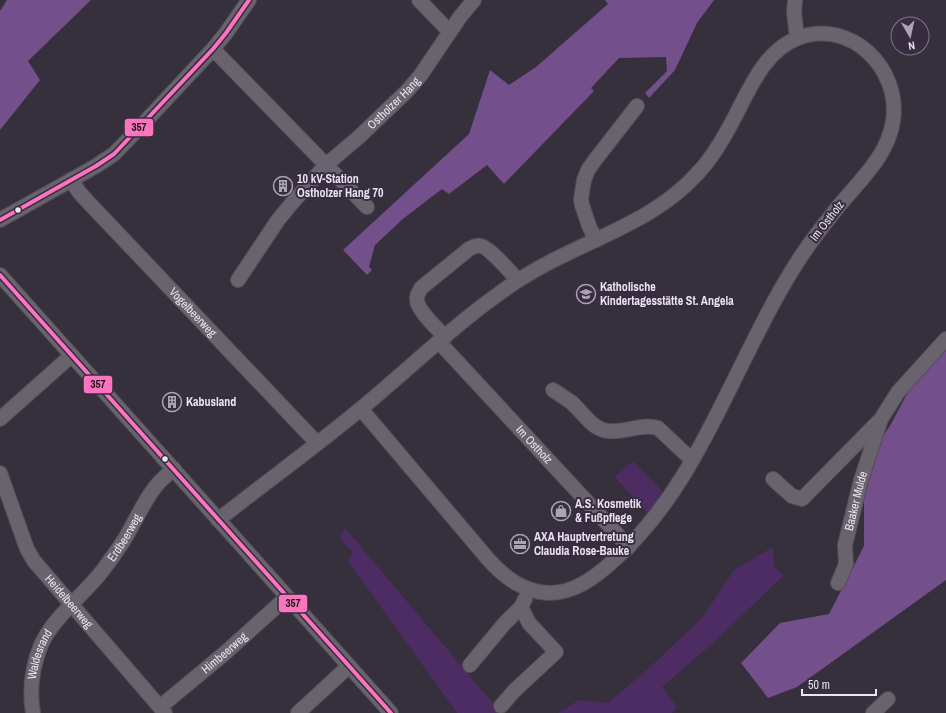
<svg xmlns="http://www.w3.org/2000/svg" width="946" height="713" viewBox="0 0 946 713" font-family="'Archivo Narrow',sans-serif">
  <rect width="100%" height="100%" fill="#36303c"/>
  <g fill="#4c2c62">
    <path d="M633,461L664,493L648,514L615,477Z"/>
    <path d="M345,528L501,713H457L348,561L353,553L340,538Z"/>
    <path d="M773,547L774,567L784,575L713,643L662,687L677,707L672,713H558L579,700L608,703L649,668L702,618L734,570Z"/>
  </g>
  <g fill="#734f8c">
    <path d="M7,0H91L28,61L40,80L0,130V11Z"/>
    <path d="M605,0H714L697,23L675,70L649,98L645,93L667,71L666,57L619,58L591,88L594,91L504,184L487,165L449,194L442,189L404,218L375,245L369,267L372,270L367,275L343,250L469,134L490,70L509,85L536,67L608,4Z"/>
    <path d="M946,346V580L797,687L768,698L741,663L780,623L829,614L864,546V490L873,452L891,424L916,377Z"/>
  </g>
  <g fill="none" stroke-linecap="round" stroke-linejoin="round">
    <defs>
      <g id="minor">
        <path d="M419,0L444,26L450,30"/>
        <path d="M795,0L794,12L797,38"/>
        <path d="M213,49L367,207"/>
        <path id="s1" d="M71,180L79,192L89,203L317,443"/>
        <path d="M0,220L96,166L114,154L142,125L213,49L226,33L249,0"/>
        <path d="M596,240L589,226L582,205L581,199L584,180L588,170L595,160L637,106"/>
        <path d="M0,275L391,713"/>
        <path id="s2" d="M238,280L278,220L292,203L326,165L360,136L407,91L420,76L460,17L474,0"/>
        <path d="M445,337C437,328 415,309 417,297C417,294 420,291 421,288L469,249C473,247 476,245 481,246C490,248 511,273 518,280"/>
        <path id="s3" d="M439,342L629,547"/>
        <path d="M553,390C559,394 565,398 571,402C583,412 592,430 609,431C626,433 641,423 658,428L692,460"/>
        <path d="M0,419L72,355"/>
        <path id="s4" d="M0,473L27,549L34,561L165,713"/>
        <path d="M773,479L792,496L802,499L878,422"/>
        <path d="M218,520C266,482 316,446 363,407C410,368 454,325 504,290C534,268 568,253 602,237C636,221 669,204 695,176C710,161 721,143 731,124C748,93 763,51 798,38C851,18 901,69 893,121C888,156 859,181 838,207C826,222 814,237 804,252C780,287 761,326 742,364C707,435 673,509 612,562C594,578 574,593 549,593C523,592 504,577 488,559L361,409"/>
        <path id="s5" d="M838,583L846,564L845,545L861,480L881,419L898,392L946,339"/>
        <path d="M470,665L504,624L521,607L525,599"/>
        <path d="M501,706L514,691L556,652L529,623L521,607"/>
        <path id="s6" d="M160,707L225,653L287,597"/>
        <path id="s7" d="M33,713C29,689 32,667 41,645C54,616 84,595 103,570C111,559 120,547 127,535C135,521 142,506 151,493C157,483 165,476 174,469"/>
        <path d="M298,713L349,666"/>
        <path d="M873,713L888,699"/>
      </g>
    </defs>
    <use href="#minor" stroke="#534e58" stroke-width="16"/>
    <use href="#minor" stroke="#68636c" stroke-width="14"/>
    <defs>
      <g id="bus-1">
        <path d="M0,220L96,166L114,154L213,49L226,33L249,0"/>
        <path d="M0,275L391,713"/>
      </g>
    </defs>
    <use href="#bus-1" stroke="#372c40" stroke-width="7"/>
    <use href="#bus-1" stroke="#fc73be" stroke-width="4"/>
  </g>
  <defs>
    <symbol id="building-ring" viewBox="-11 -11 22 22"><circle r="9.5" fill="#372c40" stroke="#aba4b1" stroke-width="1.5"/><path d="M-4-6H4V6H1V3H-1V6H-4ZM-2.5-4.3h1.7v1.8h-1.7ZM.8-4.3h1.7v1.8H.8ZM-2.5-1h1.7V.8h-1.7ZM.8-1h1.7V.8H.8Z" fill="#aba4b1"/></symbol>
    <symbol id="school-ring" viewBox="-11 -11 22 22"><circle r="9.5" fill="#372c40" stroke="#aba4b1" stroke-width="1.5"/><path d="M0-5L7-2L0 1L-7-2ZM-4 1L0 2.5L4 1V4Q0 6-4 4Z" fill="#aba4b1"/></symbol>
    <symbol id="shop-ring" viewBox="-11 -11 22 22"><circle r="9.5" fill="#372c40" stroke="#aba4b1" stroke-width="1.5"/><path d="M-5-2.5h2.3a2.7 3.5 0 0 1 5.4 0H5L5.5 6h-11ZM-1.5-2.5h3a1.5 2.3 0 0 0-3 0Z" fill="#aba4b1"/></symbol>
    <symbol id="office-ring" viewBox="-11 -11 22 22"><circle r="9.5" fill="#372c40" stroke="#aba4b1" stroke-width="1.5"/><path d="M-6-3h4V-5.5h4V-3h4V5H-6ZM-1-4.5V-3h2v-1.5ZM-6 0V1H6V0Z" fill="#aba4b1"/></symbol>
  </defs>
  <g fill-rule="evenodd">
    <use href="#building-ring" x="272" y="175" width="22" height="22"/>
    <use href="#school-ring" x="575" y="283" width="22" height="22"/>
    <use href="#building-ring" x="161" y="391" width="22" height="22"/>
    <use href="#shop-ring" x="550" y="500" width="22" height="22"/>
    <use href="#office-ring" x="509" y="533" width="22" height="22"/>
  </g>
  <g fill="#eae3f0" stroke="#372c40" stroke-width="1.5">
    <circle cx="18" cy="210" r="3.5"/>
    <circle cx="165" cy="459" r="3.5"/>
  </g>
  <g text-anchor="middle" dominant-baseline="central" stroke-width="4" stroke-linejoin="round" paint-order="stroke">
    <g font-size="12" fill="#eae3f0" stroke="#372c40">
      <text stroke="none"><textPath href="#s2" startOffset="237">Ostholzer Hang</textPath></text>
      <text transform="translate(827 221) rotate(-52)">Im Ostholz</text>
      <text stroke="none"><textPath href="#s1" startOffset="180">Vogelbeerweg</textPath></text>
      <text stroke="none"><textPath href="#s3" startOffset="140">Im Ostholz</textPath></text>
      <text stroke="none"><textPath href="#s5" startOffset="85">Baaker Mulde</textPath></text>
      <text stroke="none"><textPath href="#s7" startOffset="206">Erdbeerweg</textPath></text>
      <text stroke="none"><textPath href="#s4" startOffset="148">Heidelbeerweg</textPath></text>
      <text stroke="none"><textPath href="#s6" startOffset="84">Himbeerweg</textPath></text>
      <text stroke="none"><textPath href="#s7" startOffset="60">Waldesrand</textPath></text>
    </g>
    <g font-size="12" font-weight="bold" fill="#eae3f0" stroke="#372c40" text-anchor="start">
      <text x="297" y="179">10 kV-Station<tspan x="297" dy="14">Ostholzer Hang 70</tspan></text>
      <text x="600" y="287">Katholische<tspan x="600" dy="14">Kindertagesstätte St. Angela</tspan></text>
      <text x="186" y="402">Kabusland</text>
      <text x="575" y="504">A.S. Kosmetik<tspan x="575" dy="14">&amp; Fußpflege</tspan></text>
      <text x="534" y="537">AXA Hauptvertretung<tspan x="534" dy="14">Claudia Rose-Bauke</tspan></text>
    </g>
  </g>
  <g stroke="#372c40" stroke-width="1.5">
    <rect x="124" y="118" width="30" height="19" rx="4" fill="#fc73be"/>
    <rect x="83" y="375" width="30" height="19" rx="4" fill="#fc73be"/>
    <rect x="278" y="594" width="30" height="19" rx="4" fill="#fc73be"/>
  </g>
  <g font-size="11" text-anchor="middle" font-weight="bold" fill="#111">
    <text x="139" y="131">357</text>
    <text x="98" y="388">357</text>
    <text x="293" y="607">357</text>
  </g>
  <g transform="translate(910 36) rotate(171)"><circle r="19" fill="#372c40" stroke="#7f7586"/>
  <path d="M0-3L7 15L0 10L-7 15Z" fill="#aba4b1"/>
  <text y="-6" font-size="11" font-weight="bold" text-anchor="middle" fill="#eae3f0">N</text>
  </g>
  <path d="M802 689v6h74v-6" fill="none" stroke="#eae3f0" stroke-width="2"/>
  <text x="808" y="689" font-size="12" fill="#eae3f0" stroke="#372c40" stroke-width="3" paint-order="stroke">50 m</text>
</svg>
